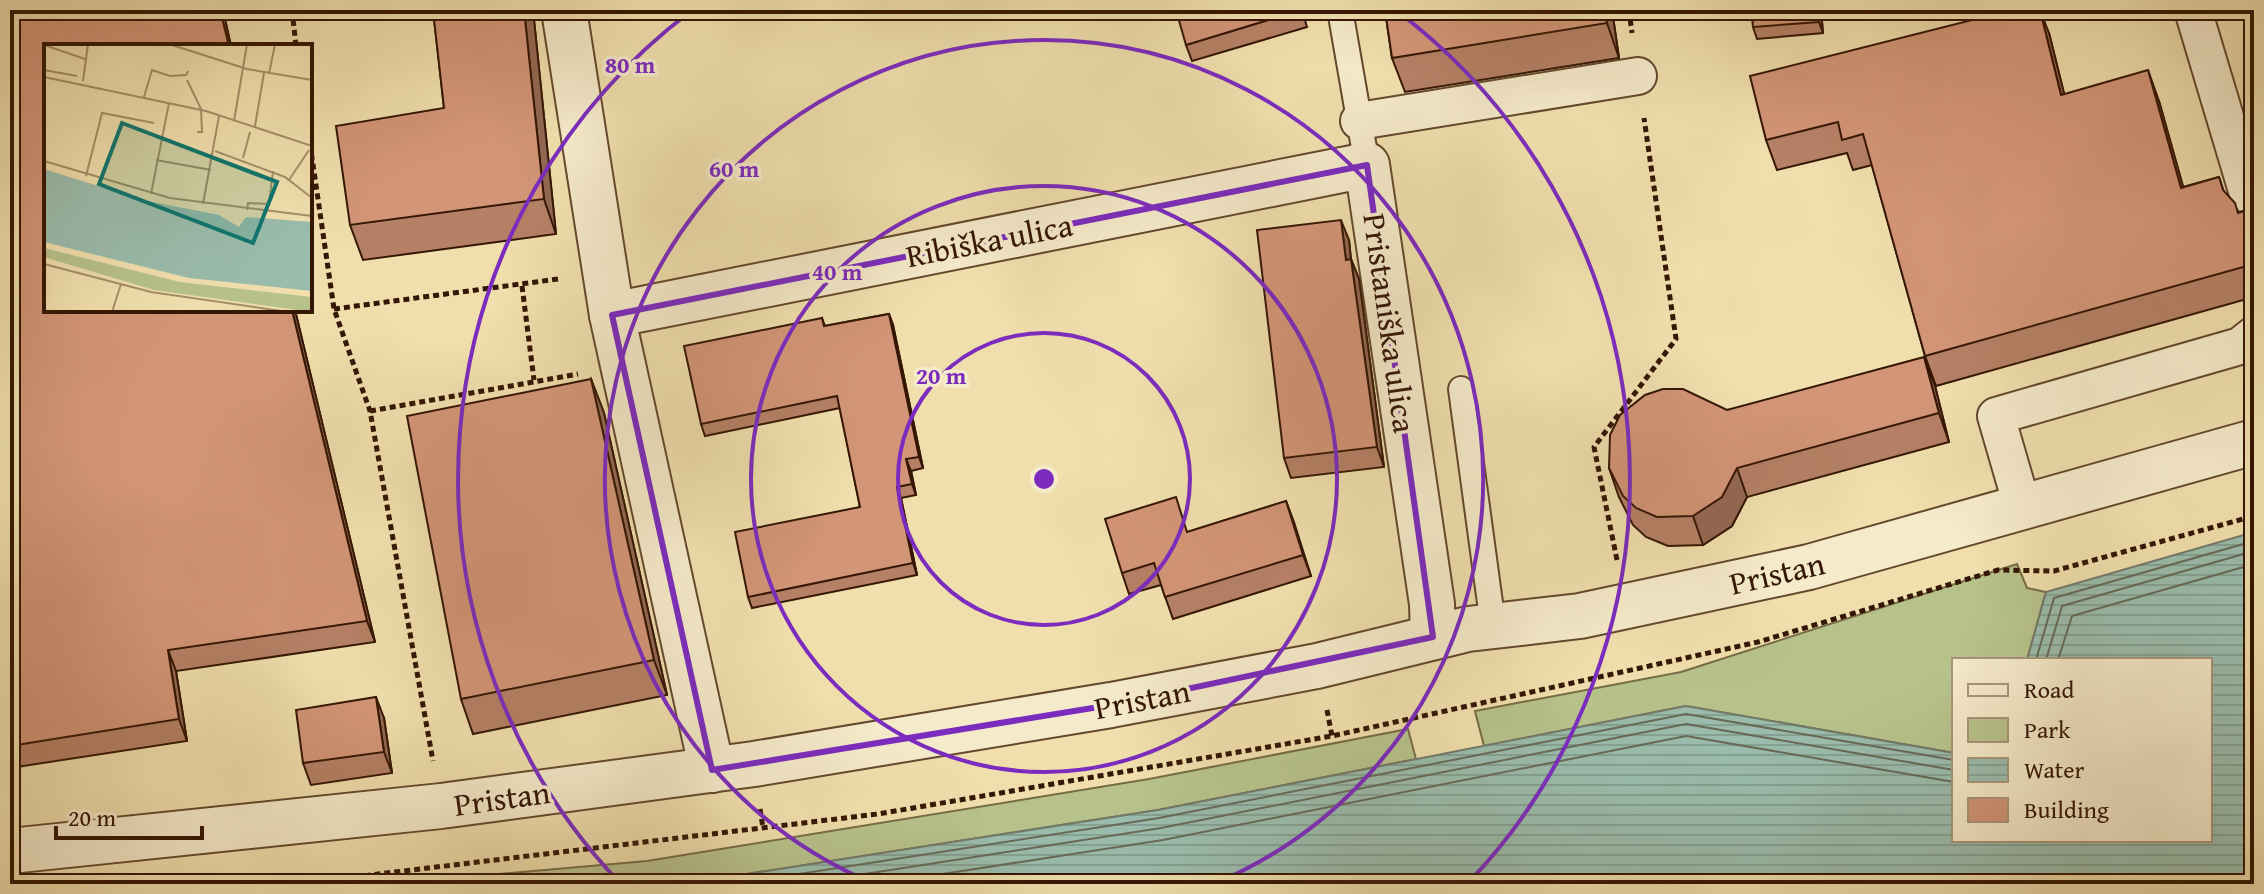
<svg xmlns="http://www.w3.org/2000/svg" width="2264" height="894" viewBox="0 0 2264 894" font-family="'Gentium Book Plus',serif">
  <defs>
    <pattern id="water-rules" width="6" height="5" patternUnits="userSpaceOnUse" patternTransform="scale(2)"><rect width="6" height="5" fill="#9abcac"/><path d="M0 2.5h6" fill="none" stroke="#85a192"/></pattern>
  </defs>
  <rect width="100%" height="100%" fill="#f0dfad"/>
  <filter id="stains"><feTurbulence type="fractalNoise" baseFrequency=".0025" numOctaves="4"/><feColorMatrix values="0 0 0 0 .2 0 0 0 0 .09 0 0 0 0 .02 0 0 0 .5 -.17"/></filter>
  <radialGradient id="worn" r=".72"><stop offset=".6" stop-color="#630" stop-opacity="0"/><stop offset="1" stop-color="#630" stop-opacity=".3"/></radialGradient>
  <g fill="#b7c28b" stroke="#766c46" stroke-width="2">
    <path d="M2017,564L2027,588L2046,592L2027,660H1954V753L1686,706L1484,746L1475,711L1681,672Z"/>
    <path d="M1408,729L1416,759L1158,810L683,884H385L647,861L1149,779Z"/>
  </g>
  <path fill="url(#water-rules)" stroke="#727a68" stroke-width="2" d="M2254,532V884H683L1158,810L1686,706L1954,753V840H2210V660H2027L2046,592Z"/>
  <g fill="none" stroke-linecap="round" stroke-linejoin="round">
    <g stroke="#686957" stroke-width="2">
      <path d="M2036,660L2054,598L2254,541"/>
      <path d="M2046,660L2062,606L2254,551"/>
      <path d="M2058,660L2072,616L2254,564"/>
      <path d="M735,884L1159,818L1686,714L1954,760"/>
      <path d="M800,884L1161,828L1686,724L1954,770"/>
      <path d="M878,884L1163,840L1686,736L1954,782"/>
    </g>
    <defs>
      <g id="service">
        <path d="M1340,10L1367,165"/>
        <path d="M1461,389L1493,625"/>
      </g>
      <g id="pedestrian">
        <path d="M2193,10L2254,214"/>
        <path d="M1359,121L1638,76"/>
        <path d="M2023,509L1996,416L2240,346L2254,335"/>
      </g>
      <g id="minor">
        <path d="M564,10L612,315L712,770"/>
        <path d="M612,315L1367,165L1432,604L1433,637"/>
        <path d="M10,851L441,806L754,764L1111,705L1317,666L1468,629L1580,616L1809,567L2254,442"/>
      </g>
    </defs>
    <use href="#service" stroke="#64482d" stroke-width="28"/>
    <use href="#pedestrian" stroke="#64482d" stroke-width="40"/>
    <use href="#minor" stroke="#64482d" stroke-width="48"/>
    <g stroke="#351602" stroke-width="5" stroke-dasharray="6 4" stroke-linecap="butt">
      <path d="M292,10L296,46"/>
      <path d="M1629,10L1632,33"/>
      <path d="M310,144L334,309L370,411L433,761"/>
      <path d="M522,286L534,380"/>
      <path d="M334,309L558,279"/>
      <path d="M370,411L578,374"/>
      <path d="M1617,560L1594,447L1676,339L1644,118"/>
      <path d="M1327,710L1332,736"/>
      <path d="M760,809L763,828"/>
      <path d="M295,884L878,814L1332,736L1758,642L1998,570L2054,571L2254,516"/>
    </g>
    <use href="#service" stroke="#f5eaca" stroke-width="24"/>
    <use href="#pedestrian" stroke="#f5eaca" stroke-width="36"/>
    <use href="#minor" stroke="#f5eaca" stroke-width="44"/>
  </g>
  <g fill="#b58066" stroke="#351602" stroke-width="2">
    <path d="M10,10H223L231,46L46,310H295L375,642L176,671L187,741L10,768Z"/>
    <path d="M327,10H385L329,17Z"/>
    <path d="M433,10H533L556,234L363,260L350,225L444,108Z"/>
    <path d="M1302,10L1307,27L1192,61L1186,45Z"/>
    <path d="M1385,10H1612L1619,58L1405,92L1392,58Z"/>
    <path d="M1752,10H1821L1823,33L1757,39L1753,27Z"/>
    <path d="M1972,20L2049,33L2064,94L2159,101L2183,187L2219,177L2224,192L2239,212L2254,208V297L1936,386L1925,356L1872,165L1853,170L1847,153L1777,170L1766,140Z"/>
    <path d="M1349,240L1351,259L1359,279L1384,467L1291,478L1284,458Z"/>
    <path d="M889,314L893,325L923,468L911,471L916,495L901,498L917,575L752,608L748,597L860,507L840,408L705,436L701,424L822,318L825,326Z"/>
    <path d="M591,379L604,413L667,695L473,734L461,699Z"/>
    <path d="M1935,386L1949,442L1747,497L1732,526L1703,545L1668,546L1646,537L1633,525L1619,497L1609,468L1727,410Z"/>
    <path d="M1286,501L1311,576L1173,619L1161,585L1129,594L1122,573L1188,532Z"/>
    <path d="M384,718L392,773L311,785L303,763Z"/>
  </g>
  <g fill="#936853" stroke="#351602" stroke-width="2">
    <path d="M220,10H223L231,46H229Z"/>
    <path d="M524,10H533L556,234L544,199Z"/>
    <path d="M1605,10H1612L1619,58L1607,23Z"/>
    <path d="M1818,10H1821L1823,33L1819,22Z"/>
    <path d="M2040,10L2049,33L2072,125L2061,95Z"/>
    <path d="M2148,70L2159,101L2192,218L2181,188Z"/>
    <path d="M1341,220L1349,240L1353,280L1346,260Z"/>
    <path d="M1351,259L1359,279L1384,467L1377,447Z"/>
    <path d="M292,310H295L375,642L367,621Z"/>
    <path d="M889,314L893,325L923,468L919,457Z"/>
    <path d="M1924,357L1935,386L1949,442L1939,413Z"/>
    <path d="M591,379L604,413L667,695L654,660Z"/>
    <path d="M906,459L911,471L916,495L912,484Z"/>
    <path d="M1737,468L1747,497L1732,526L1703,545L1693,516Z"/>
    <path d="M897,487L901,498L917,575L913,563Z"/>
    <path d="M1286,501L1294,522L1311,576L1303,555Z"/>
    <path d="M168,650L176,671L187,741L179,719Z"/>
    <path d="M376,697L384,718L392,773L384,752Z"/>
  </g>
  <g fill="#d29577" stroke="#351602" stroke-width="2">
    <path d="M10,10H220L229,46H46V310H292L367,621L168,650L179,719L10,746Z"/>
    <path d="M433,10H524L544,199L350,225L336,126L444,108Z"/>
    <path d="M1176,10H1301L1186,45Z"/>
    <path d="M1385,10H1605L1607,23L1392,58Z"/>
    <path d="M1752,10H1818L1819,22L1753,27Z"/>
    <path d="M1970,10H2040L2061,95L2148,70L2181,188L2219,177L2223,190L2235,203L2238,213L2254,208V264L1925,356L1863,134L1842,140L1838,122L1766,140L1750,76L1972,20Z"/>
    <path d="M1341,220L1346,260L1351,259L1377,447L1284,458L1257,230Z"/>
    <path d="M889,314L919,457L906,459L912,484L897,487L913,563L748,597L735,532L860,507L837,396L701,424L684,346L822,318L824,326Z"/>
    <path d="M1924,357L1939,413L1737,468L1722,497L1693,516L1657,517L1636,508L1623,496L1609,468L1610,435L1620,415L1645,395L1663,389H1683L1727,410Z"/>
    <path d="M591,379L654,660L461,699L407,416Z"/>
    <path d="M1176,497L1187,532L1286,501L1303,555L1165,597L1154,563L1122,573L1105,519Z"/>
    <path d="M376,697L384,752L303,763L296,710Z"/>
  </g>
  <path fill="none" stroke="#7b2cbf" stroke-width="6" stroke-linejoin="round" d="M1367,165L1433,637L1111,705L712,770L612,315Z"/>
  <g fill="none" stroke="#7b2cbf" stroke-width="4">
    <circle cx="1044" cy="479" r="146"/>
    <circle cx="1044" cy="479" r="293"/>
    <path d="M872 883A439 439 0 1 1 1216 883"/>
    <path d="M619 882A586 586 0 0 1 691 11M1397 11A586 586 0 0 1 1469 882"/>
  </g>
  <g text-anchor="middle" dominant-baseline="central" stroke-width="7" stroke-linejoin="round" paint-order="stroke">
    <g font-size="32" fill="#351602" stroke="#f5eaca">
      <text transform="translate(989 240) rotate(-11)">Ribiška ulica</text>
      <text transform="translate(1390 323) rotate(82)">Pristaniška ulica</text>
      <text transform="translate(1777 573) rotate(-13)">Pristan</text>
      <text transform="translate(1142 699) rotate(-11)">Pristan</text>
      <text transform="translate(502 798) rotate(-8)">Pristan</text>
    </g>
  </g>
  <g transform="translate(44 44)">
    <rect width="268" height="268" fill="#f0dfad"/>
    <path d="M0,204L136,238L268,253V268L110,246L0,213Z" fill="#b7c28b"/>
    <path d="M0,125L99,156L175,171L195,183L202,173L268,178V247L145,234L0,198Z" fill="#9abcac"/>
    <path fill="none" stroke="#a58f69" stroke-width="2" d="M125,0L203,25L268,36M0,1L41,15M0,26L33,32M225,30L231,0M0,33L162,67L268,102M143,36L157,65L158,88H153M39,37L44,0M100,53L108,26L126,32L142,31L144,27M190,77L203,0M211,82L220,29M171,107L241,133L268,154M199,114L206,88M112,116L167,126M0,117L126,154L268,172M42,132L58,69L110,79M245,136L265,106M107,150L125,59M159,160L175,72M203,166L204,159L225,160L229,127M0,220L107,248L244,268M68,268L77,240"/>
    <path fill="#0f766e" fill-opacity="0.15" stroke="#0f766e" stroke-width="4" d="M78,79L233,138L209,199L55,140Z"/>
    <rect width="268" height="268" fill="none" stroke="#351602" stroke-width="4"/>
  </g>
  <circle cx="1044" cy="479" r="12" fill="#7b2cbf" stroke="#f5eaca" stroke-width="4"/>
  <g font-size="24" text-anchor="middle" font-weight="bold" fill="#7b2cbf" stroke="#f5eaca" stroke-width="7" stroke-linejoin="round" paint-order="stroke">
    <text x="630" y="73">80 m</text>
    <text x="734" y="177">60 m</text>
    <text x="837" y="280">40 m</text>
    <text x="941" y="384">20 m</text>
  </g>
  <rect width="2264" height="894" fill="none" stroke="#f0dfad" stroke-width="40"/>
  <rect x="12" y="12" width="2240" height="870" fill="none" stroke="#351602" stroke-width="4"/>
  <rect x="20" y="20" width="2224" height="854" fill="none" stroke="#351602" stroke-width="2"/>
  <rect x="1952" y="658" width="260" height="184" fill="#f5eaca" stroke="#a8957a" stroke-width="2"/>
  <rect x="1968" y="684" width="40" height="12" fill="#f5eaca" stroke="#a8957a" stroke-width="2"/>
  <text x="2024" y="698" font-size="24" fill="#351602">Road</text>
  <rect x="1968" y="718" width="40" height="24" fill="#b7c28b" stroke="#a8957a" stroke-width="2"/>
  <text x="2024" y="738" font-size="24" fill="#351602">Park</text>
  <rect x="1968" y="758" width="40" height="24" fill="url(#water-rules)" stroke="#a8957a" stroke-width="2"/>
  <text x="2024" y="778" font-size="24" fill="#351602">Water</text>
  <rect x="1968" y="798" width="40" height="24" fill="#d29577" stroke="#a8957a" stroke-width="2"/>
  <text x="2024" y="818" font-size="24" fill="#351602">Building</text>
  <path d="M56 826v12h146v-12" fill="none" stroke="#351602" stroke-width="4"/>
  <text x="68" y="826" font-size="24" fill="#351602" stroke="#f5eaca" stroke-width="6" paint-order="stroke">20 m</text>
  <rect width="100%" height="100%" filter="url(#stains)"/>
  <rect width="100%" height="100%" fill="url(#worn)"/>
</svg>
